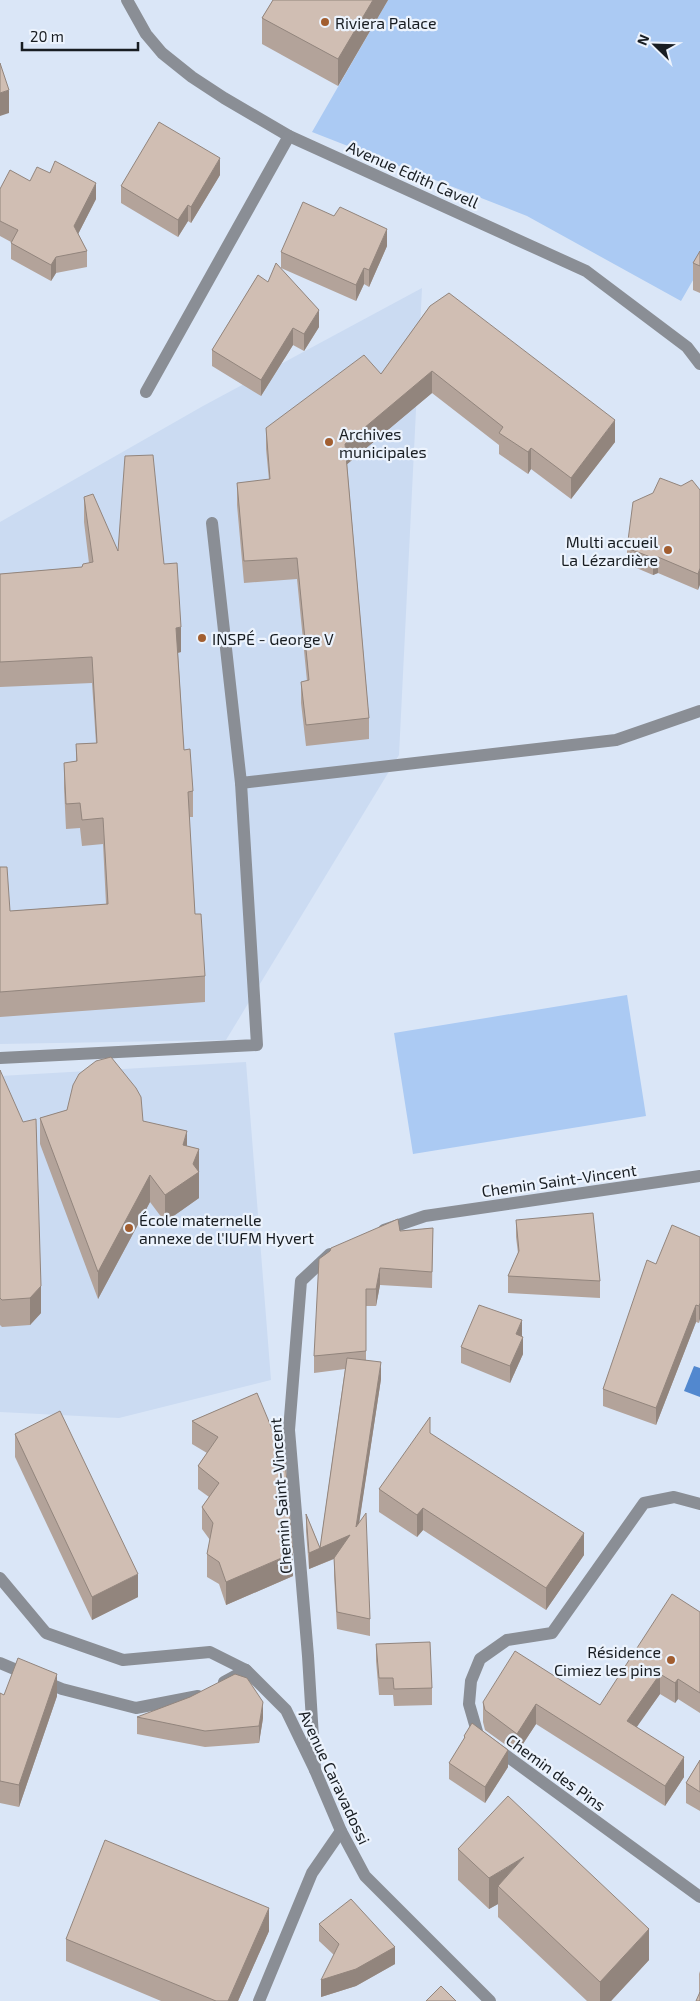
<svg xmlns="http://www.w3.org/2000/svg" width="700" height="2001" viewBox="0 0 700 2001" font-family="'Exo 2',sans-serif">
  <rect width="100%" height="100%" fill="#dae6f7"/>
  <g fill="#cbdbf2">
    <path d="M422,288L399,755L226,1040L0,1044V522L203,406Z"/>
    <path d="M246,1062L271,1380L119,1418L0,1412V1076Z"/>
  </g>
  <g fill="#abcaf3">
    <path d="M388,0H700V268L681,301L527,216L312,132Z"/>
    <path d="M627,995L646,1116L413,1154L394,1033Z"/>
  </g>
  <path fill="#5288cf" d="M694,1366L700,1368V1397L684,1391Z"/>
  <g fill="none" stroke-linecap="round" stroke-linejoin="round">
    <g stroke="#8a8e95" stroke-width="12">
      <path d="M127,0L146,34L162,53L192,77L224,98L289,136L586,271L687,347L700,364"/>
      <path d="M146,392L289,136"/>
      <path d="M212,523L241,783L616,740L700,711"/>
      <path d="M0,1058L257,1045L241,783"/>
      <path d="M384,1230L425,1216L700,1176"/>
      <path d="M700,1504L674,1497L644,1503L552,1633L507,1640L480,1659L471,1681L469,1704L478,1735L700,1897"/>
      <path d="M0,1578L46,1633L123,1660L210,1652L246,1670"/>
      <path d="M0,1663L62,1689L136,1708L198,1696"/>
      <path d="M224,1682L246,1670L286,1710L315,1770L341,1831L365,1876L490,2001"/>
      <path d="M315,1770L308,1656L289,1430L301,1281L330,1254"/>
      <path d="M259,2001L312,1873L341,1831"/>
    </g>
  </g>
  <g fill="#b3a39a">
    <path d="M273,0H388L338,86L262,44V18Z"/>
    <path d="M220,175L191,223L188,221L178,237L121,203V186Z"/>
    <path d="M30,181L96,199L78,234L87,251V267L56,273L51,281L11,259V242L0,236V189Z"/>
    <path d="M334,216L387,246L369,287L364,284L356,301L281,268V252Z"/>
    <path d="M700,251V293L693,290V263Z"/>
    <path d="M258,275L319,327L304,351L293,345L261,396L212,366V350Z"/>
    <path d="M430,306L615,442L571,499L531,469L528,474L499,454V445L432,393L347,464L369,718V739L306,746L301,703V682L307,681L297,579L244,583L237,505V483L269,480L266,449V428L381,374Z"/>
    <path d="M700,490L698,590L658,573L653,575L627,564V548Z"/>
    <path d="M84,497L118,551L164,564L181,652L178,653L184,750L193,791V817H189L195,914L205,976V1002L0,1017V867L10,911L106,904L103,844L82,846L80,828L66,829L64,788V763L76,761V744L96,743L92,683L0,687V574L82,567L89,563L84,522Z"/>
    <path d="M0,1070L41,1313L30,1325L2,1327L0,1325Z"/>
    <path d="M67,1110L143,1121L187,1146L199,1149V1198L165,1222L150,1202L98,1299L40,1144V1118Z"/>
    <path d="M516,1220L600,1281V1298L508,1293V1276L518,1253L516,1237Z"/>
    <path d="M433,1228L432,1288L380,1285L376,1306H366V1360L381,1379L359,1522L370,1619V1636L337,1629L334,1575V1559L309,1569L306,1531V1514L320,1548L345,1369L314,1373V1356L400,1231Z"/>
    <path d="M700,1237L699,1323L696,1322L656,1425L603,1406V1389L656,1264Z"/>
    <path d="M461,1347L523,1354L510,1383L461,1363Z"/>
    <path d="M257,1393L293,1576L226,1605L219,1584L207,1577V1554L210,1540L202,1529V1507L209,1497L198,1489V1466L207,1453L192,1444V1421Z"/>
    <path d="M430,1433L584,1555L546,1610L423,1530L417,1537L379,1512V1489Z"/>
    <path d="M15,1434L138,1597L92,1620L15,1457Z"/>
    <path d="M700,1612V1713L678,1699L675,1703L660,1694L636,1727L684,1777L665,1806L536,1724L517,1753L485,1730L483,1722V1702L600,1705Z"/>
    <path d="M376,1644L432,1688V1705L394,1706L393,1695H379L376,1661Z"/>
    <path d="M0,1693L4,1695L57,1696L19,1807L0,1803Z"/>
    <path d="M137,1717L263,1718L259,1743L205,1747L137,1734Z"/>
    <path d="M464,1736L508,1767L485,1803L449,1779V1763L464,1740Z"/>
    <path d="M700,1760V1811L686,1803V1783Z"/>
    <path d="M458,1849L649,1960L611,2001H587L498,1917V1904L489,1909L458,1880Z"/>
    <path d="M319,1924L395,1964L356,1986L321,1997L334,1955L319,1941Z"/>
    <path d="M269,1931L238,2001H161L66,1961V1939Z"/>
    <path d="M700,1971V2001L699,1995V1974Z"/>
  </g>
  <g fill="#92857d">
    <path d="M373,0H388L338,86V59Z"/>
    <path d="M9,90V113L0,116V93Z"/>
    <path d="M220,158V175L191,223V207Z"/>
    <path d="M96,183V199L74,242V226Z"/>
    <path d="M188,205V221L178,237V220Z"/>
    <path d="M387,229V246L369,287V270Z"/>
    <path d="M56,257V273L51,281V265Z"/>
    <path d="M364,268V284L356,301V285Z"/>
    <path d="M319,310V327L304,351V334Z"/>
    <path d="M293,328V345L261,396V380Z"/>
    <path d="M432,371V393L345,466V444Z"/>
    <path d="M615,420V442L571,499V478Z"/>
    <path d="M531,448V469L528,474V452Z"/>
    <path d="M658,557V573L653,575V558Z"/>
    <path d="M700,568V585L698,590V574Z"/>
    <path d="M181,627V652L176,653V628Z"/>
    <path d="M187,1131V1157L183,1145Z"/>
    <path d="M199,1149V1198L165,1222V1195L193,1164Z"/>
    <path d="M150,1175V1202L98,1299V1272Z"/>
    <path d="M380,1268V1285L376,1306V1289Z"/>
    <path d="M41,1286V1313L30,1325V1298Z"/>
    <path d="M700,1303V1319L699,1323V1306Z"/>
    <path d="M696,1305V1322L656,1425V1408Z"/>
    <path d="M522,1320V1337L516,1351V1334Z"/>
    <path d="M523,1337V1354L510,1383V1366Z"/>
    <path d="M381,1362V1379L356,1544V1527Z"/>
    <path d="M423,1508V1530L417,1537V1515Z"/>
    <path d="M584,1533V1555L546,1610V1588Z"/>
    <path d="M350,1535V1552L309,1569V1553Z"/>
    <path d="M293,1553V1576L226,1605V1582Z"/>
    <path d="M138,1574V1597L92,1620V1597Z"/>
    <path d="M57,1674V1696L19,1807V1785Z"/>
    <path d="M660,1674V1694L627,1741V1721Z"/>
    <path d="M678,1679V1699L675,1703V1683Z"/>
    <path d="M263,1702V1718L259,1743V1726Z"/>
    <path d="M536,1704V1724L517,1753V1734Z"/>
    <path d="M508,1750V1767L485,1803V1787Z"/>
    <path d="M684,1757V1777L665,1806V1786Z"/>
    <path d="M524,1857L498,1886V1904L489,1909V1878Z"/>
    <path d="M269,1908V1931L238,2001H228Z"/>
    <path d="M649,1929V1960L611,2001H600V1982Z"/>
    <path d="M395,1947V1964L356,1986L321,1997V1980Z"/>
  </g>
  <g fill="#d0beb3" stroke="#92857d">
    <path d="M273,0H373L338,59L262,18Z"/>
    <path d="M0,63L9,90L0,93Z"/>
    <path d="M159,122L220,158L191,207L188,205L178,220L121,186Z"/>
    <path d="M55,161L96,183L74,226L87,251L56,257L51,265L11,243L18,230L0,221V189L10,170L30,181L37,167L50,173Z"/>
    <path d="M303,202L334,216L340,207L387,229L369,270L364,268L356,285L281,252Z"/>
    <path d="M700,251V266L693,263Z"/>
    <path d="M276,263L319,310L304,334L293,328L261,380L212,350L258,275L268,282Z"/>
    <path d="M449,293L615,420L571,478L531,448L528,452L499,433L503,427L432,371L345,444L369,718L306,725L301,682L309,680L297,558L244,561L237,483L270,479L266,428L364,355L381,374L430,306Z"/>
    <path d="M153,455L164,564L177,563L181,627L176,628L184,750L190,749L193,791L188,792L195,914H201L205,976L0,992V867H7L10,911L108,904L103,818L82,820L80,803L66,804L64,763L77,761L76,744L97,743L92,657L0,662V574L82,567L83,564L93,562L84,497L93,494L118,551L125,456Z"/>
    <path d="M660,478L681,486L692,480L700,490V568L698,574L658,557L653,558L627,548L633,502L653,493Z"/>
    <path d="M111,1057L136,1088L141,1097L143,1121L187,1131L183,1145L199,1149L193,1164L199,1172L165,1195L150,1175L98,1272L40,1118L67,1110L73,1085L79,1074L96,1061Z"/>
    <path d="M0,1070L23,1122L36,1119L41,1286L30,1298L2,1300L0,1298Z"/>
    <path d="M593,1213L600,1281L508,1276L519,1251L516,1220Z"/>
    <path d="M398,1219L400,1231L433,1228L432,1272L380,1268L376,1289H366V1351L314,1356L319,1259L330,1251L331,1248Z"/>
    <path d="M672,1225L700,1237V1303L699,1306L696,1305L656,1408L603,1389L647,1260L656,1264Z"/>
    <path d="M479,1305L522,1320L516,1334L523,1337L510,1366L461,1347Z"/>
    <path d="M347,1358L381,1362L356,1527L366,1513L370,1619L337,1612L334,1558L350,1535L309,1553L306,1514L320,1548Z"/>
    <path d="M257,1393L285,1460L293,1553L226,1582L219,1562L207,1554L213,1523L202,1507L219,1483L198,1466L218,1437L192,1421Z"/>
    <path d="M60,1411L138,1574L92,1597L15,1434Z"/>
    <path d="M430,1417V1433L584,1533L546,1588L423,1508L417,1515L379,1489Z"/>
    <path d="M672,1594L700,1612V1693L678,1679L675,1683L660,1674L627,1721L684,1757L665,1786L536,1704L517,1734L485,1710L483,1702L515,1651L600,1705Z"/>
    <path d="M430,1642L432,1688L394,1689L393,1678H379L376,1644Z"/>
    <path d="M18,1658L57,1674L19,1785L0,1781V1693L4,1695Z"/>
    <path d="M235,1674L247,1678L263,1702L259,1726L205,1731L137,1717L190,1697Z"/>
    <path d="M472,1723L508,1750L485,1787L449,1763L465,1737L464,1736Z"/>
    <path d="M700,1760V1792L686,1783Z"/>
    <path d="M508,1796L649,1929L600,1982L498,1886L524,1857L489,1878L458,1849Z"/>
    <path d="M105,1840L269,1908L228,2001H216L66,1939Z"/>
    <path d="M351,1899L395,1947L356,1969L321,1980L339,1944L319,1924Z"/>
    <path d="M441,1986L456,2001H426Z"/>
    <path d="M700,1992V2001H696Z"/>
  </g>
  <g fill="#a25e30" stroke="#ecf3fd" stroke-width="2">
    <circle cx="325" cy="22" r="5"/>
    <circle cx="329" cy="442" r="5"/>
    <circle cx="668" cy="550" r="5"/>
    <circle cx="202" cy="638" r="5"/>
    <circle cx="129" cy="1228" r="5"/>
    <circle cx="671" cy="1660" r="5"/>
  </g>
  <g text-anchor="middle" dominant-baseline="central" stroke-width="4.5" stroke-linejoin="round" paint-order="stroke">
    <g font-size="16" fill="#181d22" stroke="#ecf3fd" text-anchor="start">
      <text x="335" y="22">Riviera Palace</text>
      <text x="339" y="433">Archives<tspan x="339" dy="18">municipales</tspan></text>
      <text x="658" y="541" text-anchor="end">Multi accueil<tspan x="658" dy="18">La Lézardière</tspan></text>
      <text x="212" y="638">INSPÉ - George V</text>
      <text x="139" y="1219">École maternelle<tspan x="139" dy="18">annexe de l'IUFM Hyvert</tspan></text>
      <text x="661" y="1651" text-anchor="end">Résidence<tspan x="661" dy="18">Cimiez les pins</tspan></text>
    </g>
    <g font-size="16" fill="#181d22" stroke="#ecf3fd">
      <text transform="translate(413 174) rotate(24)">Avenue Edith Cavell</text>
      <text transform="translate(559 1180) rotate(-8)">Chemin Saint-Vincent</text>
      <text transform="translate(280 1496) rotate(-94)">Chemin Saint-Vincent</text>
      <text transform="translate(556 1772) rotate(36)">Chemin des Pins</text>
      <text transform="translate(335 1777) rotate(65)">Avenue Caravadossi</text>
    </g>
  </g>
  <g transform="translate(655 45) rotate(293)" stroke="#ecf3fd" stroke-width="4" paint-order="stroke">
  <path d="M0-4L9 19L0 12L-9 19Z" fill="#181d22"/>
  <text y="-8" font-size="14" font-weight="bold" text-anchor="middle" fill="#181d22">N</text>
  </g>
  <path d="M22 42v8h116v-8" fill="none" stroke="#181d22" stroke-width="2.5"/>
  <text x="30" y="42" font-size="15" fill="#181d22" stroke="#ecf3fd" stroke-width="4" paint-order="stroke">20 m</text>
</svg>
